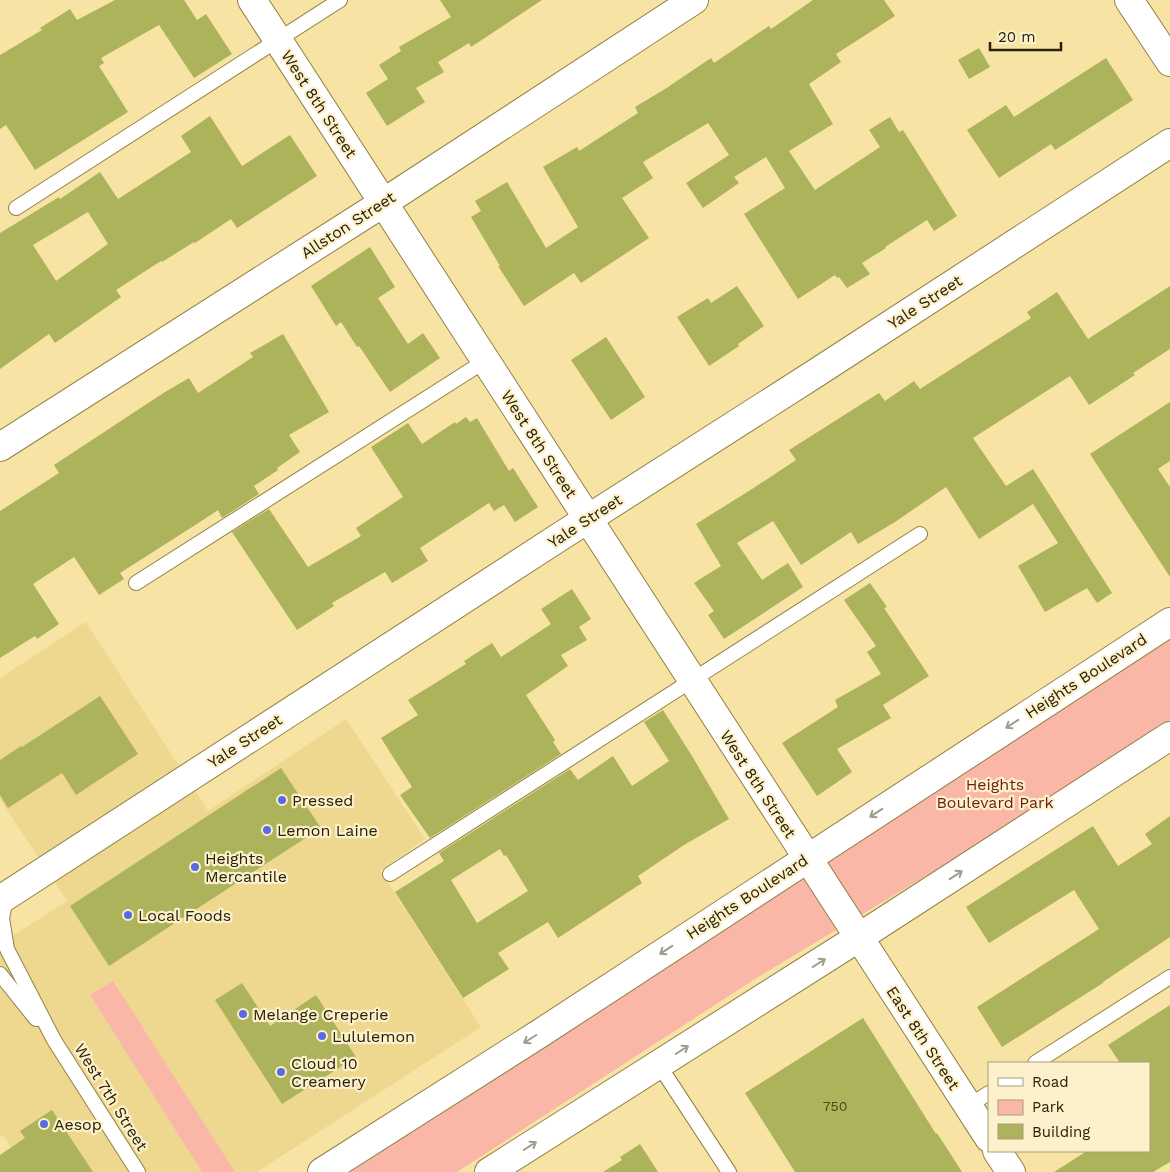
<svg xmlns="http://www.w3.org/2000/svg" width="1170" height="1172" viewBox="0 0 1170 1172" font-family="'Work Sans',sans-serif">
  <rect width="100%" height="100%" fill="#f7e4a4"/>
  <path fill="#eed890" d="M86,622L208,811L346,719L425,839L380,871L481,1027L257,1172H27L3,1135L0,1137V944L67,901L0,799V678Z"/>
  <g fill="#fab7a8">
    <path d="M1170,639V720L1002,830L755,979L457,1172H343Z"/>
    <path d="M113,981L235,1172H202L90,995Z"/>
  </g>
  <g fill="#acb35a" fill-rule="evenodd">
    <path d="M115,0H184L197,20L206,14L232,54L194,78L159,25L101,58L104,63L99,66L128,112L35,170L6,125L0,129V55L42,30L40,28L70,9L77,20Z"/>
    <path d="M440,0H542L471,47L469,43L438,62L444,72L416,88L425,102L387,126L366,93L388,79L379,65L401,51L399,47L451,17Z"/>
    <path d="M813,0H884L895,16L836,54L841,62L809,84L833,124L789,151L815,190L880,147L869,130L890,117L899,132L903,130L957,216L934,231L927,220L885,247L886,248L862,263L870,274L847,288L839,277L837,278L835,275L798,299L744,214L785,188L766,157L734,177L739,183L703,208L686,183L729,155L708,123L643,162L653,178L622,198L649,238L581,283L574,273L524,306L498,266H500L471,217L481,211L475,201L507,182L546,248L578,227L543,167L577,147L579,151L638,113L635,107L665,89L711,58L714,63L769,26L771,29Z"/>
    <path d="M979,48L990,67L969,79L958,60Z"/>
    <path d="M1106,58L1133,100L1055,150L1051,144L999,178L967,130L1006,105L1014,117Z"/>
    <path d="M210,116L242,166L290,135L317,176L237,228L231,219L195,243L194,242L162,262L161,261L116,290L121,297L55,343L49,334L0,369V233L59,197L60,199L100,172L118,199L191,152L181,136ZM88,212L108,244L56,281L33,245Z"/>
    <path d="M370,247L395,287L378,298L408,344L423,333L440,358L390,392L359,346L357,347L341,322L336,326L311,286Z"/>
    <path d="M737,286L764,326L738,344L739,346L709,366L677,317L708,298L711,303Z"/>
    <path d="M1170,286V349L1133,373L1135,375L1089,405L1070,376L973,438L1006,486L1033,469L1112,593L1097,603L1087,588L1045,612L1018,566L1058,543L1033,504L979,539L946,487L895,522L858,544L851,532L801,565L773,521L737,543L762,580L788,563L803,587L724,639L708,615L714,611L694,583L721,566L696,524L752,489L796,460L789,450L879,393L885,401L914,381L920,389L1031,318L1027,312L1057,292L1088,339Z"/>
    <path d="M283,334L329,412L289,435L300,452L277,468L278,470L254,486L259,494L222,518L218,510L200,522L120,573L124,579L99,595L74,557L33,584L59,624L37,639L35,636L0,658V511L59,473L54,465L165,392L189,378L198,393L253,357L250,353Z"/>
    <path d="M606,337L645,397L611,420L571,360Z"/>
    <path d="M1170,402V461L1158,469L1170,487V577L1090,454Z"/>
    <path d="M466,417L470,422L477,418L509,471L513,468L538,507L515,522L504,505L494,511L489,503L420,548L428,561L392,583L385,572L332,603L334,606L297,630L232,532L269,509L308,567L361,536L356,528L403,497L371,447L408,423L422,444L455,422L456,424Z"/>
    <path d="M870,583L887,607L884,608L929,676L883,705L891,718L837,749L852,772L817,796L782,743L838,707L835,700L881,674L867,652L876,646L844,600Z"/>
    <path d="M572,589L591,619L579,627L587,640L561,655L568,666L526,695L555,740L553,742L561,754L430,838L400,795L412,787L381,738L418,715L408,700L466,664L464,661L492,643L501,657L551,624L541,609Z"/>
    <path d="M100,696L138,754L76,795L62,773L8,808L0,795V760L21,746L22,747Z"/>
    <path d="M663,710L692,756L729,819L684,845L638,876L642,883L558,938L548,922L498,953L509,969L463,998L395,892L444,861L439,853L570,769L578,780L613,756L632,786L669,761L644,722ZM500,849L504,856L506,855L528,891L477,923L451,880Z"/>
    <path d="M281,768L321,828L109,966L70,906Z"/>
    <path d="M1170,816V937L1103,982V983L1002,1047L977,1007L1099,929L1074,890L989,943L966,907L1093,826L1118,866L1152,844L1145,834Z"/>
    <path d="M242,983L270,1026L316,995L356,1057L282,1104L215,1000Z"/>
    <path d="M1170,1005V1162L1153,1172H1054L1087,1151H1149V1063H1120L1108,1045Z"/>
    <path d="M863,1018L936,1134L937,1133L962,1172H795L745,1093Z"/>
    <path d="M52,1110L93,1172H0V1155L25,1138L20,1131Z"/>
    <path d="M640,1144L658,1172H603L622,1160L620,1157Z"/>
  </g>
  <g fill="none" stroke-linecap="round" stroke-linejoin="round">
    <defs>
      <g id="lane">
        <path d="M16,208L340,0"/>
        <path d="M136,583L485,361"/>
        <path d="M390,874L920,534"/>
        <path d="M7,895L2,918L7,949L54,1040L138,1172"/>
        <path d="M0,974L36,1019"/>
        <path d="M1035,1063L1170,977"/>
        <path d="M659,1065L729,1172"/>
        <path d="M968,1106L989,1093"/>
      </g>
      <g id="street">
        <path d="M252,0L989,1138"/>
        <path d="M1129,0L1170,62"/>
        <path d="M0,447L383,203L694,0"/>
        <path d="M997,1151L1011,1172"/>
      </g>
      <g id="secondary">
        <path d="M0,900L561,536L816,373L1170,143"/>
        <path d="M322,1172L539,1034L1170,622"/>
        <path d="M489,1172L858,938L1170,736"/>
      </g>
    </defs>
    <use href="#lane" stroke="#928043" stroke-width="16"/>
    <use href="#street" stroke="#928043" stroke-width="30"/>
    <use href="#secondary" stroke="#928043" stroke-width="30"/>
    <use href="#lane" stroke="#fff" stroke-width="14"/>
    <use href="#street" stroke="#fff" stroke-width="28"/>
    <use href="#secondary" stroke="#fff" stroke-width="28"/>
  </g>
  <defs><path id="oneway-shaft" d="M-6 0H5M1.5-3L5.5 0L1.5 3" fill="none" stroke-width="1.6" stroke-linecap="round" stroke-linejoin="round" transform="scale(1.25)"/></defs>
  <g stroke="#9e9b8f">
    <use href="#oneway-shaft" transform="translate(1012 724) rotate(147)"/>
    <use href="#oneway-shaft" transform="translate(876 813) rotate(147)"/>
    <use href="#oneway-shaft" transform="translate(956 875) rotate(-33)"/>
    <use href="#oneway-shaft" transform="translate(666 950) rotate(147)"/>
    <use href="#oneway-shaft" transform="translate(819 963) rotate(-32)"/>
    <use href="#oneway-shaft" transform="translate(530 1039) rotate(148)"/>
    <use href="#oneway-shaft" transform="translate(682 1050) rotate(-32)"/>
    <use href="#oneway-shaft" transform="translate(530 1146) rotate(-32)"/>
  </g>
  <g fill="#596be2" stroke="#fdf1cc" stroke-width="2">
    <circle cx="282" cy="800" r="5"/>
    <circle cx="267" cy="830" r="5"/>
    <circle cx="195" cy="867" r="5"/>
    <circle cx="128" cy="915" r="5"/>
    <circle cx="243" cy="1014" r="5"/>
    <circle cx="322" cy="1036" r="5"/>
    <circle cx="281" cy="1072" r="5"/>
    <circle cx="44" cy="1124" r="5"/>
  </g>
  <g text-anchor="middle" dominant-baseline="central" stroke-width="4.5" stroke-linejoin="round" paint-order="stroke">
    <g font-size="14" fill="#49451c">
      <text x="835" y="1106">750</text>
    </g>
    <g font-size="16" fill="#282007" stroke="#fdf1cc">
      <text transform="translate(319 104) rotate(57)">West 8th Street</text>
      <text transform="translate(348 225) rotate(-33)">Allston Street</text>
      <text transform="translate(925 302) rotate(-33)">Yale Street</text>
      <text transform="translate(539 444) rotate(57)">West 8th Street</text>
      <text transform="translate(585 521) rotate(-33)">Yale Street</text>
      <text transform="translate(1086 676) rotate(-33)">Heights Boulevard</text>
      <text transform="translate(245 741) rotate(-33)">Yale Street</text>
      <text transform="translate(758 784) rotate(57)">West 8th Street</text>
      <text transform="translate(747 897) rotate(-33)">Heights Boulevard</text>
      <text transform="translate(923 1038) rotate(57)">East 8th Street</text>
      <text transform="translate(111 1097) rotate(58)">West 7th Street</text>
    </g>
    <g font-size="16" fill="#6d1d0d" stroke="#fdf1cc">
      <text x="995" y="784">Heights<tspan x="995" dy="18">Boulevard Park</tspan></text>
    </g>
    <g font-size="16" fill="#282007" stroke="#fdf1cc" text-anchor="start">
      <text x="292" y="800">Pressed</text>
      <text x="277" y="830">Lemon Laine</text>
      <text x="205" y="858">Heights<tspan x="205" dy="18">Mercantile</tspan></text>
      <text x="138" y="915">Local Foods</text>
      <text x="253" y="1014">Melange Creperie</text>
      <text x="332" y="1036">Lululemon</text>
      <text x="291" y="1063">Cloud 10<tspan x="291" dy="18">Creamery</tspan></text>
      <text x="54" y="1124">Aesop</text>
    </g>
  </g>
  <rect x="988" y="1062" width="162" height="90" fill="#fdf1cc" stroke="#a89d7d"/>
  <rect x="998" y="1078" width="25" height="8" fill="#ffffff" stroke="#a89d7d"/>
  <text x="1032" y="1087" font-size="15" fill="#282007">Road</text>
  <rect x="998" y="1100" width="25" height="15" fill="#fab7a8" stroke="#a89d7d"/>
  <text x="1032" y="1112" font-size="15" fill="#282007">Park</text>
  <rect x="998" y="1124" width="25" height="15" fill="#acb35a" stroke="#a89d7d"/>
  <text x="1032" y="1137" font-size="15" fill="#282007">Building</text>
  <path d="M990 42v8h71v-8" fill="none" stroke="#282007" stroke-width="2.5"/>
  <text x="998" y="42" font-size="15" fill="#282007" stroke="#fdf1cc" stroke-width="4" paint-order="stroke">20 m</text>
</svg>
